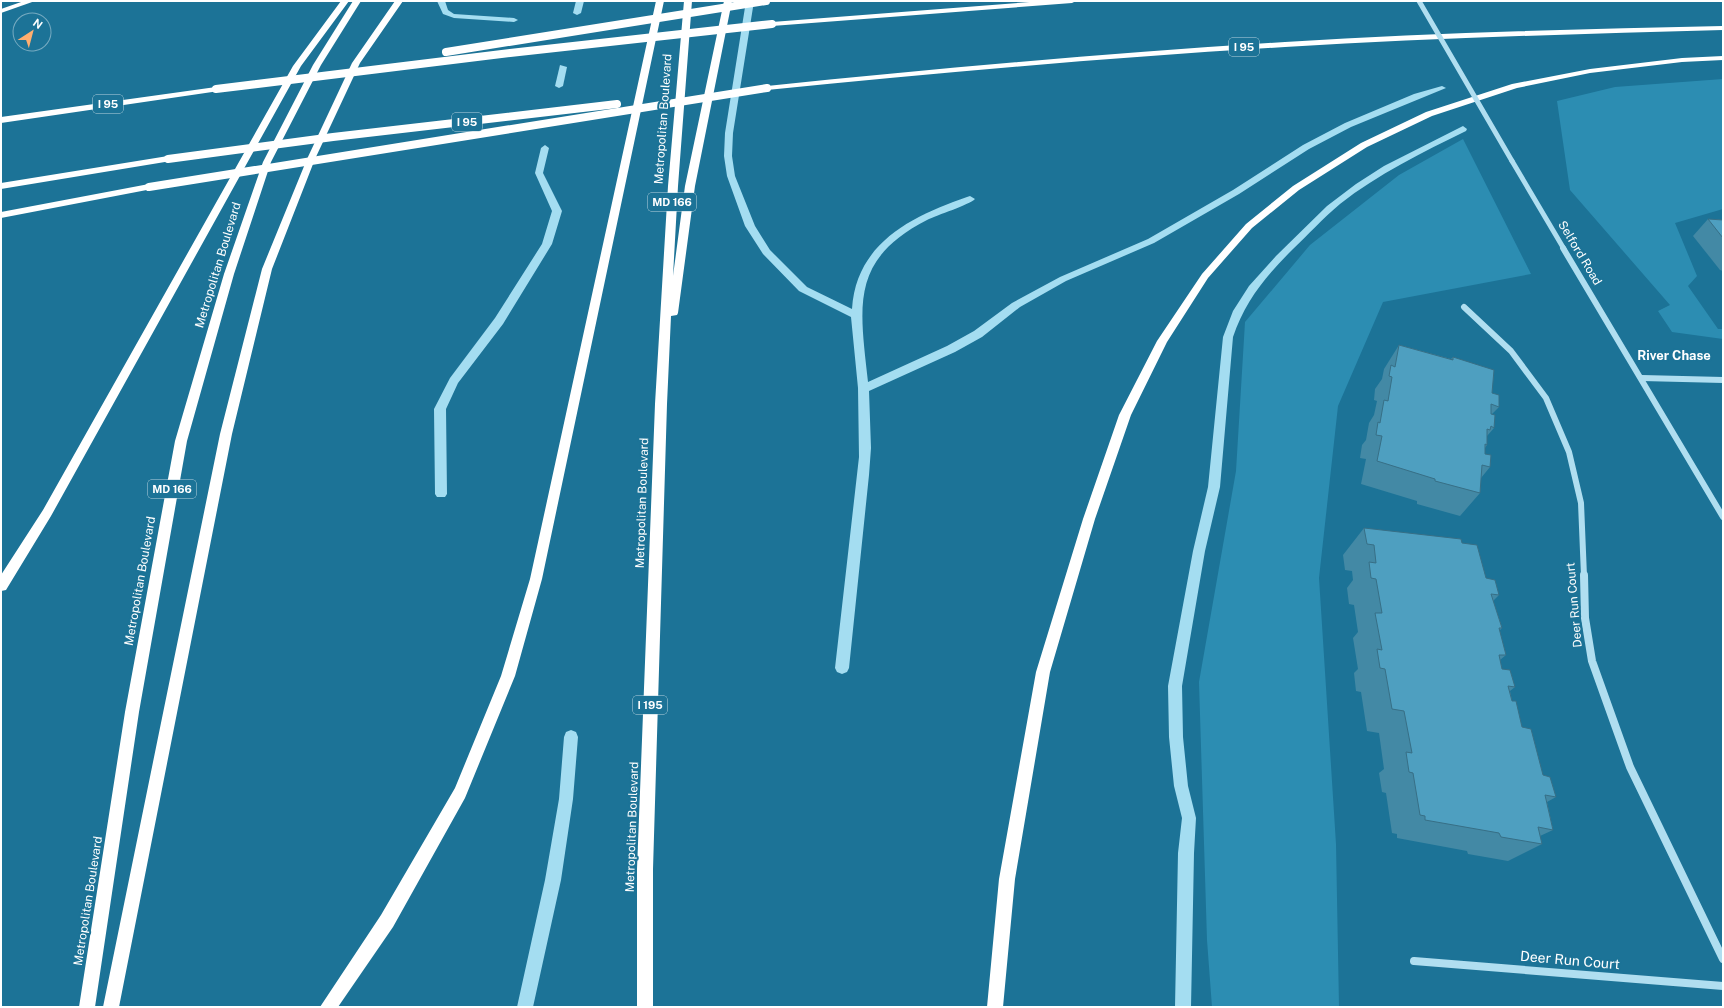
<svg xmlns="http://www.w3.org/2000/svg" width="1724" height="1008" viewBox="0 0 1724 1008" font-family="'Public Sans',sans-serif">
  <rect width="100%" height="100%" fill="#1c7397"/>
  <g fill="#2c8db2">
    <path d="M1723,79V209L1675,223L1697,276L1688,286L1718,329H1723V339L1672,332L1658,311L1670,305L1570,190L1557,101L1615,87Z"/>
    <path d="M1463,139L1531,274L1383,302L1338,406L1319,578L1336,844L1339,1007H1212L1207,940L1199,682L1236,471L1245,322L1310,245L1399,175Z"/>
  </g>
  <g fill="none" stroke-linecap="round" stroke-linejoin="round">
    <g fill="#a4ddf1" fill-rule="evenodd">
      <path d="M437,1H445L448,10L454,14L514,18L518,20L514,22L454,18L443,14Z"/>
      <path d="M576,1H584L581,13L577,15L573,13Z"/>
      <path d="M746,1H754L733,133L732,156L735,176L755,226L770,250L807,287L852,309C856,243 912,216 967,197L970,196L975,199C969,205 937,215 927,220C849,260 860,307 868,382L947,346L974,331L1012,303L1060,277L1148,239L1233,190L1303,145L1345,123L1414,94L1442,86L1446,88L1351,127L1309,149L1239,194L1154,243L1066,281L1020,307L982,337L955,352L869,391L871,448L869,475L849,668L847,672L842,674L837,672L835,668L859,457L858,388L851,317L799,291L763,254L745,226L727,176L724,156L725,133Z"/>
      <path d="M560,65L567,67L563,86L559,88L555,86Z"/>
      <path d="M1463,126L1467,129L1466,131C1423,152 1378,174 1340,204C1323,218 1308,235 1292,250C1266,276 1245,301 1233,337L1220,487L1205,551L1182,686L1183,737L1188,786L1196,818L1194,853L1191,1007H1175L1178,853L1182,818L1174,786L1169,737L1168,686L1193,551L1208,487L1223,337L1233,311L1249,286L1276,256L1327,206L1356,184L1384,166Z"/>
      <path d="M545,145L549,148L543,173L562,211L552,244L503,324L458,383L446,409L447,494L445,497H437L435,494L434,409L450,378L495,318L542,244L552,211L535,173L541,148Z"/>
      <path d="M571,730L576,732L578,737L573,799L561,880L533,1007H517L545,880L559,799L564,737L566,732Z"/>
    </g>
    <path stroke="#b0def0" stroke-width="5" d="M1512,161L1564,249"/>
    <g stroke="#b0def0" stroke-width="6">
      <path d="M1563,248L1723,517"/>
      <path d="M1464,307L1511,351L1546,398L1569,452L1581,503L1584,576"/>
      <path d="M1642,378L1723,380"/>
    </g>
    <g stroke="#b0def0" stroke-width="8">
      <path d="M1584,575L1585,618L1592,661L1630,767L1723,959"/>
      <path d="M1414,961L1723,986"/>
    </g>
    <g fill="#fff" fill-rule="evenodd">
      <path d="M24,1H35L1,13V9Z"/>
      <path d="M341,1H349L301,66L51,516L6,590L1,591V575L43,510L293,66Z"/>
      <path d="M353,1H361L321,65L271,162L234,274L187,441L139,712L95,1007H79L125,712L175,441L224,274L263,162L313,65Z"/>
      <path d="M395,1H403L360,63L315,159L272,269L232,434L119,1007H103L220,434L262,269L307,159L352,63Z"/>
      <path d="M656,1H664L542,579L515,676L465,798L393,927L338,1007H320L381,915L455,788L501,676L530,579Z"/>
      <path d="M684,1H692L678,186L673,276L685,186L724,1H732L695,186L678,313L677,315L671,316L667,404L653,869V1007H637V869L655,404L668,186Z"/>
      <path d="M1043,1H1076L1072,3L772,26L768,24L772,22Z"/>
      <path d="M1723,26V30C1577,34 1431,38 1285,47C1112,57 940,73 767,90L763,88L767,86C940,68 1112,53 1285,42C1431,33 1577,29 1723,26Z"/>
      <path d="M1723,56V60L1682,62L1590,73L1517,88L1432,116L1367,147L1299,190L1252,228L1208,278L1167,342L1131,415L1095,519L1050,672L1015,879L1003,1007H987L999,879L1036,672L1083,519L1119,415L1157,341L1202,274L1246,224L1293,186L1361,143L1426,112L1512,84L1590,69L1682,58Z"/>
      <path d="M216,87H219V91L1,123V117Z"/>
      <path d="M168,156L171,157V161L1,189V183Z"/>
      <path d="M149,184L154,187L152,189L1,218V212Z"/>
    </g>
    <path stroke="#b0def0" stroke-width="5" d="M1419,1L1512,161"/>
    <g stroke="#fff" stroke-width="8">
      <path d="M446,52L766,1"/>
      <path d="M216,89L510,53L772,24"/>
      <path d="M168,159L333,137L617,104"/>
      <path d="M149,187L767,88"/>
    </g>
  </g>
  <g fill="#4389a5">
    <path d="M1708,219L1723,220V271L1720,270L1693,236Z"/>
    <path d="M1399,345L1451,359L1453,357L1492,393L1499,407L1492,414L1494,428L1487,436V445L1485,448V454L1490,467L1481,478L1480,493L1460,516L1417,504V501L1361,484L1366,459L1360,458L1362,445L1366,440L1369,423L1374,415L1377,401L1374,400L1375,389L1382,379L1384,369Z"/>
    <path d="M1364,528L1462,543L1486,578L1499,595L1493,601L1502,628L1499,631L1506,655L1500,660L1502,669L1515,687L1510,691L1512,701L1522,727L1543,775L1556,797L1547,802L1553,830L1540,836L1542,844L1508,861L1468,854L1467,851L1397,838V834L1392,833L1386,793L1382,792L1379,773L1384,769L1379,733L1367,731L1361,692L1356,691L1354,673L1358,669L1353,638L1358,632L1354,605L1349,604L1347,588L1353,580L1352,571L1345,570L1343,555Z"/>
  </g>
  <g fill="#4e9fc0" stroke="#376f86">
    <path d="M1708,219L1723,220V238Z"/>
    <path d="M1399,345L1453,360V357L1494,370L1492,393L1499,395V407L1491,404V414L1495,415L1494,428L1491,426L1490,430L1487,429V445L1485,444V454L1491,455L1490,467L1482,465L1480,493L1435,481V479L1377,461L1382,436L1376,435L1378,422L1380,423L1384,400L1388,401L1392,377L1389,376L1391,365L1395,367Z"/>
    <path d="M1364,528L1461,539L1462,543L1477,545L1486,578L1495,580L1499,595L1491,594L1502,628H1499L1506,655H1499L1502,669L1510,670L1515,687L1508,686L1512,701H1516L1522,727L1531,729L1543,775L1550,777L1556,797L1545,795L1553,830L1538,827L1542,844L1501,837L1499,833L1425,820V816L1420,815L1413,773L1409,772L1406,752L1412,753L1404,711L1392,709L1385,669L1380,668L1377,649L1382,650L1375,613H1382L1376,579L1371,578L1369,562L1376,563L1374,545L1367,544Z"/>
  </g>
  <g text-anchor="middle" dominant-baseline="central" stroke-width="4" stroke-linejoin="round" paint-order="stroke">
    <g fill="#1c7397" stroke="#bbd5e0" stroke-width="1">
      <rect x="1229" y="38" width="30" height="18" rx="3"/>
      <rect x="93" y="95" width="30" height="18" rx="3"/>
      <rect x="452" y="113" width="30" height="18" rx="3"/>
      <rect x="648" y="193" width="48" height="18" rx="3"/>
      <rect x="148" y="480" width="48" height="18" rx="3"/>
      <rect x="633" y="696" width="34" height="18" rx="3"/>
    </g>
    <g font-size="11" font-weight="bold" fill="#fff">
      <text x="1244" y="47">I 95</text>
      <text x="108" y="104">I 95</text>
      <text x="467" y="122">I 95</text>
      <text x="672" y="202">MD 166</text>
      <text x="172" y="489">MD 166</text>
      <text x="650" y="705">I 195</text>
    </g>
    <g font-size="12" fill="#fff" stroke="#1c7397">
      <text transform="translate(663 119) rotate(-86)">Metropolitan Boulevard</text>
      <text transform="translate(1580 253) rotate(59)">Selford Road</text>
      <text transform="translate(218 265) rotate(-73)">Metropolitan Boulevard</text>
      <text transform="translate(642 503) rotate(-88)">Metropolitan Boulevard</text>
      <text transform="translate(140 581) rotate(-80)">Metropolitan Boulevard</text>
      <text transform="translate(1574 605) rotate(-95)">Deer Run Court</text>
      <text transform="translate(632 827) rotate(-88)">Metropolitan Boulevard</text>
      <text transform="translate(88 901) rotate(-81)">Metropolitan Boulevard</text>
    </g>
    <g font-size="13" font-weight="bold" fill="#fff" stroke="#1c7397">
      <text x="1674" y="355">River Chase</text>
    </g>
    <g font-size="14" fill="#fff" stroke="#1c7397">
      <text transform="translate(1570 960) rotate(5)">Deer Run Court</text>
    </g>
  </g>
  <rect width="1724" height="1008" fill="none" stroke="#ffffff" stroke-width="4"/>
  <g transform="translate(32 32) rotate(36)"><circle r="19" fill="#1c7397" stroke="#77abc1"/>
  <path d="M0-3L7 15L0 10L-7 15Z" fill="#ffae6f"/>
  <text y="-6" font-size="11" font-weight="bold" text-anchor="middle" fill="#ffffff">N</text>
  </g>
</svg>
